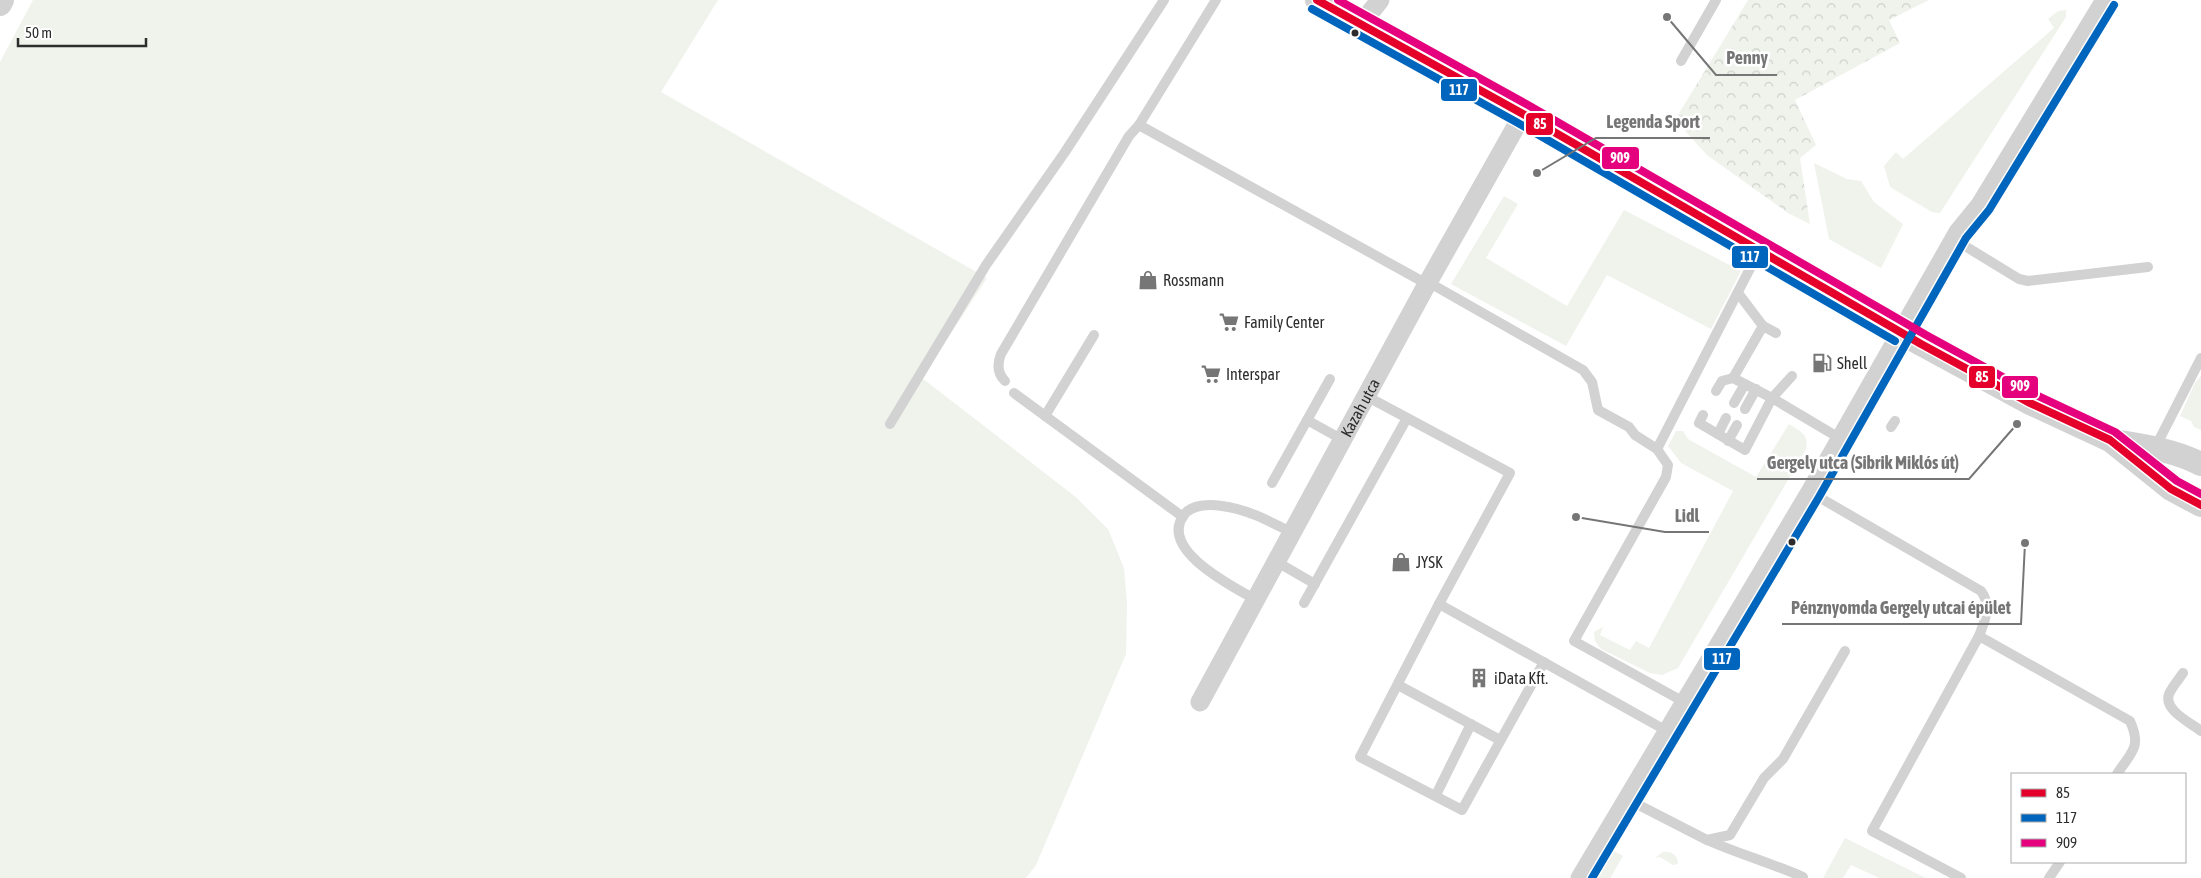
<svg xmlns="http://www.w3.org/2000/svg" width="2201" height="878" viewBox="0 0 2201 878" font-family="'Asap Condensed',sans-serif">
  <defs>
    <pattern id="park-crowns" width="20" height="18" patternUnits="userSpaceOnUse" patternTransform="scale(1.25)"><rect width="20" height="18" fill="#f0f3ec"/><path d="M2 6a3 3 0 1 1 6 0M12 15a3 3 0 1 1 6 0" fill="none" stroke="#ced1cb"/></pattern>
  </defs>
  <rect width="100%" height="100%" fill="#fff"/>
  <g fill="#f0f3ec">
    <path d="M33,0H718L661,92L987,278L922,378L1077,498L1108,529L1124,568L1127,604L1126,654L1036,865L1026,878H0V62Z"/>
    <path d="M2066,10V17L1940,213L1932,212L1890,187L1884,166L1896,152L1903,159L2054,28L2048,19L2058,11Z"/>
    <path d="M1814,163L1847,179L1861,181L1874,202L1903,224L1881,268L1829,239Z"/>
    <path d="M1504,196L1518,204L1486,258L1567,306L1624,210L1741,271L1711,329L1607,275L1566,346L1451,284Z"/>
    <path d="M2201,376V430L2194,427L2191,421L2180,416L2195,383Z"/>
    <path d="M1789,424C1801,432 1809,434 1806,449L1678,668L1662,675L1650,673L1601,649L1595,641L1594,632L1603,627L1600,635L1630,650L1636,641L1649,648L1733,491L1681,463L1668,446L1676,431H1683L1688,439L1756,477Z"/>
    <path d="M1845,838L1926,878H1879L1851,865L1843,878H1823Z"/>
    <path d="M1614,851L1623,856L1611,877L1612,878H1598Z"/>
    <path d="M1663,852C1671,851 1678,855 1678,864L1673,865L1660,857L1655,858Z"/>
  </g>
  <path fill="url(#park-crowns)" d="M1748,0H1929L1889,20L1900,43L1795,100L1816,145L1800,158L1810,224L1788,213L1707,155L1675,120Z"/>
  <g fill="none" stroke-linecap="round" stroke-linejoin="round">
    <g stroke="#d2d2d2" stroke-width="10">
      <path d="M1216,0L1139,125L1427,284"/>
      <path d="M1681,61L1716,0"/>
      <path d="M1958,232L1965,246L2019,279L2028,281L2148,267"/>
      <path d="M1428,282L1583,370L1592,382L1598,410L1629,427L1635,435L1657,449L1668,465L1666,477L1574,641L1684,702"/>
      <path d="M1738,293L1763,326L1733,378L1772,398L1841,439"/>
      <path d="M1763,326L1776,333"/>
      <path d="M1005,381C997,373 997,364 1001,354L1129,136L1139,125"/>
      <path d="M1716,391L1722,381L1733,378"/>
      <path d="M1014,393L1183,517"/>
      <path d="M1366,396L1510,473L1439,604L1360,757L1462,810L1544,662"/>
      <path d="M1734,403L1745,384"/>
      <path d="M1745,409L1756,389"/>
      <path d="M1703,415L1699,423L1745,450L1772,398L1792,376"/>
      <path d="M1045,416L1094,335"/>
      <path d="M1307,420L1343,440"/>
      <path d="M890,424L986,265L1065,152L1164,0"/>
      <path d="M1891,427L1895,421"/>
      <path d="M1718,434L1726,418"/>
      <path d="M1728,441L1737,425"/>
      <path d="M2155,448L2201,358"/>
      <path d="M1657,449L1759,251"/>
      <path d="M1272,483L1330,379"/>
      <path d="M1810,492L1981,591C1992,606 1985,620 1979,636"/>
      <path d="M1277,562L1315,584"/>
      <path d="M1256,600C1234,587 1160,551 1183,516C1191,504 1210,504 1222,506C1247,509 1271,522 1293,533"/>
      <path d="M1304,603L1407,418"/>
      <path d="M1439,604L1667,731"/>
      <path d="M2183,673C2179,679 2172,687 2169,694C2163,710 2191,723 2201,731"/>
      <path d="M1398,685L1500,740"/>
      <path d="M1436,795L1471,724"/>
      <path d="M1627,799L1707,840L1730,835L1764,778L1783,759L1845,651"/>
      <path d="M1707,840C1739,854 1771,863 1803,877"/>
      <path d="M1961,878L1872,831L1979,636L2130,721C2142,748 2131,752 2117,774"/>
      <path d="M2049,878L2060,862"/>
    </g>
    <g stroke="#d2d2d2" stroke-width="19">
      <path d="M1361,24L1380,0"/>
      <path id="s1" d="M1200,702L1427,284L1523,114"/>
      <path d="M1580,878L1810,492L1958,232L1980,205L2105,0"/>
    </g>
    <g stroke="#d2d2d2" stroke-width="24">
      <path d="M1317,0L1523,114L1921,344L2028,402L2110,440L2171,489L2201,505"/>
      <path d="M0,4L2,0"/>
      <path d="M2114,441C2143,446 2174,450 2201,464"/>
    </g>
    <defs>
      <path id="bus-1" d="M1317,0L1523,114L1921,344L2028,402L2110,440L2171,489L2201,505"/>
      <g id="bus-2">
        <path d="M1312,9L1518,123L1895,341"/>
        <path d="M1592,878L1819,497L1966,238L1989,210L2114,5"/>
      </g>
      <path id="bus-3" d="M1338,0L1528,105L1926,335L2032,393L2115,432L2177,481L2201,494"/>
    </defs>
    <use href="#bus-1" stroke="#fff" stroke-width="11"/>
    <use href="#bus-2" stroke="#fff" stroke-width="11"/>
    <use href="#bus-3" stroke="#fff" stroke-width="11"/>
    <use href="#bus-1" stroke="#e4002b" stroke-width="8"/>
    <use href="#bus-2" stroke="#0065bd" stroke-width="8"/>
    <use href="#bus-3" stroke="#e5007d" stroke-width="8"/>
  </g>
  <defs>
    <symbol id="shop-bare" viewBox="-9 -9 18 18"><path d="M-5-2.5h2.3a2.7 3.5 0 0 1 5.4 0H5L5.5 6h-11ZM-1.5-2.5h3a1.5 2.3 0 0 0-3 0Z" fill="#767676" stroke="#fff" stroke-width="2.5" paint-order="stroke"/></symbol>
    <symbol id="supermarket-bare" viewBox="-9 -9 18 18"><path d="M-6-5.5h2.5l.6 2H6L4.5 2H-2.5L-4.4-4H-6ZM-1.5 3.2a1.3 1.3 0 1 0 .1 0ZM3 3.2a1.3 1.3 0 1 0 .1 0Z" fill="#767676" stroke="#fff" stroke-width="2.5" paint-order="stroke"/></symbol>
    <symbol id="fuel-bare" viewBox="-9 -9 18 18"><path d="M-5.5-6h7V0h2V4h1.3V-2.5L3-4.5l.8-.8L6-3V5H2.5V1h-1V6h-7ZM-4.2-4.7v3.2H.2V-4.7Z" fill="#767676" stroke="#fff" stroke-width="2.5" paint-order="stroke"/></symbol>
    <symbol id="building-bare" viewBox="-9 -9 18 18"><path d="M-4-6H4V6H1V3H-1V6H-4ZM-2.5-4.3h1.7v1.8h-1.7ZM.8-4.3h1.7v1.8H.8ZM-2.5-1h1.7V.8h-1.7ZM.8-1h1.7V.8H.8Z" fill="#767676" stroke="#fff" stroke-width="2.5" paint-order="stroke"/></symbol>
  </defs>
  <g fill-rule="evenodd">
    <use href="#shop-bare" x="1134" y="266" width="28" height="28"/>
    <use href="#supermarket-bare" x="1215" y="308" width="28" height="28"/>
    <use href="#fuel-bare" x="1808" y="349" width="28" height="28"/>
    <use href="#supermarket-bare" x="1197" y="360" width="28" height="28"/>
    <use href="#shop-bare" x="1387" y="548" width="28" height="28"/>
    <use href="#building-bare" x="1465" y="664" width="28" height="28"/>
  </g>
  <g fill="#2d2d2d" stroke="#fff" stroke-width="2">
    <circle cx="1355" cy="33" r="4.5"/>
    <circle cx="1792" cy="542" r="4.5"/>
  </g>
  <g text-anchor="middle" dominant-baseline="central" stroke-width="5" stroke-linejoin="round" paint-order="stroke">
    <g font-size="16" fill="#2d2d2d" stroke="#fff" text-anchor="start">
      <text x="1163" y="280">Rossmann</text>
      <text x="1244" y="322">Family Center</text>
      <text x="1837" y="363">Shell</text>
      <text x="1226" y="374">Interspar</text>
      <text x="1416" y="562">JYSK</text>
      <text x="1494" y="678">iData Kft.</text>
    </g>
    <g font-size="16" fill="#2d2d2d" stroke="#fff">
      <text stroke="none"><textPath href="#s1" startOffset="335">Kazah utca</textPath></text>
    </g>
  </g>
  <path fill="none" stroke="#767676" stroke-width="2" d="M1667 17L1716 75H1777M1537 173L1596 138H1710M2017 424L1969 479H1757M1576 517L1665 532H1709M2025 543L2021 624H1782"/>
  <g fill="#767676" stroke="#fff" stroke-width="2">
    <circle cx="1667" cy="17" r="5"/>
    <circle cx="1537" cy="173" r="5"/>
    <circle cx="2017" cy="424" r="5"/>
    <circle cx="1576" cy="517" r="5"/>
    <circle cx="2025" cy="543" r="5"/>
  </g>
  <g font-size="18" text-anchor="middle" font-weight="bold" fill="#767676" stroke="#fff" stroke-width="5" stroke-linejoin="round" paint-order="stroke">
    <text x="1747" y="64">Penny</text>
    <text x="1653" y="128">Legenda Sport</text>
    <text x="1863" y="469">Gergely utca (Sibrik Miklós út)</text>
    <text x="1687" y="522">Lidl</text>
    <text x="1901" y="614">Pénznyomda Gergely utcai épület</text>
  </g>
  <g stroke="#fff" stroke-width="2">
    <rect x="1440" y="78" width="38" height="24" rx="5" fill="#0065bd"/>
    <rect x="1525" y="112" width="29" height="24" rx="5" fill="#e4002b"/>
    <rect x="1601" y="146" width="39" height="24" rx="5" fill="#e5007d"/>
    <rect x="1731" y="245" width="38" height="24" rx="5" fill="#0065bd"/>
    <rect x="1968" y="365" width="28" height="24" rx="5" fill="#e4002b"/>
    <rect x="2001" y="375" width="38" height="24" rx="5" fill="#e5007d"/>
    <rect x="1703" y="647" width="38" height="24" rx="5" fill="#0065bd"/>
  </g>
  <g font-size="14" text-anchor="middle" font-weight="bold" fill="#fff">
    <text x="1459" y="95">117</text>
    <text x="1540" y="129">85</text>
    <text x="1620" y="163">909</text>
    <text x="1750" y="262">117</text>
    <text x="1982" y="382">85</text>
    <text x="2020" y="391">909</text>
    <text x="1722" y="664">117</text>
  </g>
  <rect x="2011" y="773" width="175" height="90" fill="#ffffff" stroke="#ababab"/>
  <rect x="2021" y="789" width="25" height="8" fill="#e4002b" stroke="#ababab"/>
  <text x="2056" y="798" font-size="15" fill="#2d2d2d">85</text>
  <rect x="2021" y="814" width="25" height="8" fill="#0065bd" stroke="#ababab"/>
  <text x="2056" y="823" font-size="15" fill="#2d2d2d">117</text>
  <rect x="2021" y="839" width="25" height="8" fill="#e5007d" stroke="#ababab"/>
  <text x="2056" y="848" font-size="15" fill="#2d2d2d">909</text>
  <path d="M18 38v8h128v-8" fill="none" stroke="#2d2d2d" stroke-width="2.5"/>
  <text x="25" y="38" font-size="15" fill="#2d2d2d" stroke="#ffffff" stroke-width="4" paint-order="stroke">50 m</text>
</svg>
